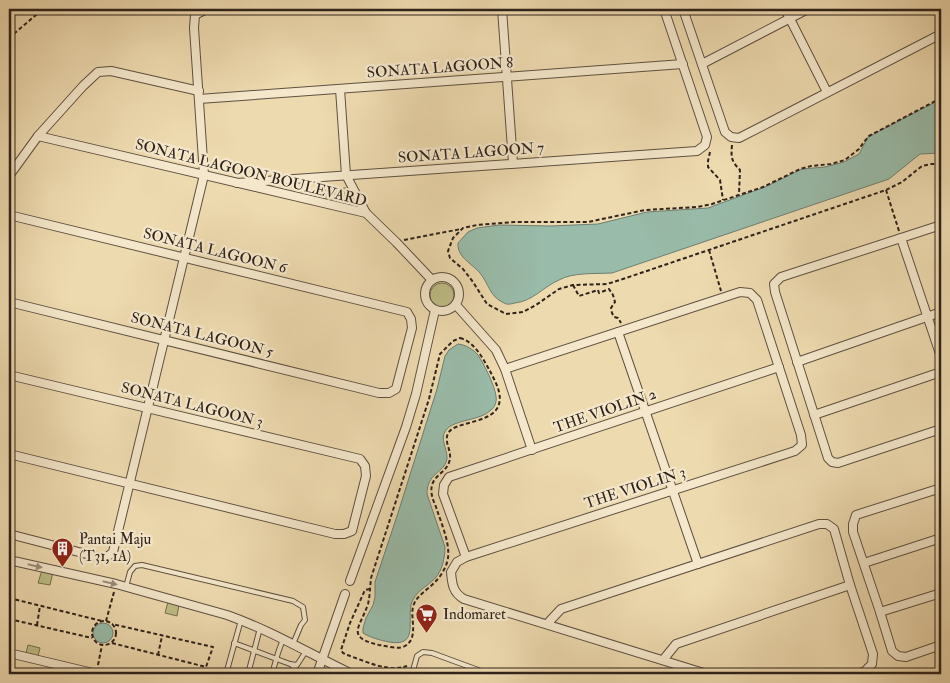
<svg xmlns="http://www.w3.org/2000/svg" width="950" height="683" viewBox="0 0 950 683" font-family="'IM FELL Double Pica',serif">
  <rect width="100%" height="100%" fill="#eedaaf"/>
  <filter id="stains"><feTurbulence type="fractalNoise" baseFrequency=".004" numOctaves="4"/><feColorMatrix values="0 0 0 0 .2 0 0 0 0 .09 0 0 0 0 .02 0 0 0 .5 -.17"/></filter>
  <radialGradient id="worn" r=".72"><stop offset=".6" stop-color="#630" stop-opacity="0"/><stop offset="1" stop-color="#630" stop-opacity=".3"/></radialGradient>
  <g fill="#bfbe86" stroke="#767051">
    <path d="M346,188L348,189L353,198L351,203L348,204L315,197L312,193L313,190L315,189Z"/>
    <circle cx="442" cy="295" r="12"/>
    <path d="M42,570L53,572L50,585L38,583Z"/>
    <path d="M168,602L179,605L177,616L165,613Z"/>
    <path d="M28,645L40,648L37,660L25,657Z"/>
  </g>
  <g fill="#99bba9" stroke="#6e7e71">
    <path d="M941,99V153L920,154L889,179L612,273C596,274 573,272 559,280C543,287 533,301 515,303C511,304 507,305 504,303C489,296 489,284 480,273C471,263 457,257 458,243L468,232L477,228L499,225L550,226L598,224L647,212L708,208L765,187L802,169L825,167L844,162L859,154L868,137Z"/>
    <path d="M458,344C466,345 473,349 478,355C484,364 495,386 496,396C497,402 495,407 491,410C481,421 454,419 446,430C439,439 448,449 447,459C444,474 427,472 427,494L445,547C445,560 441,575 431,582C424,588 419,590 414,598C403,614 423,648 389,642C380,640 371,638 363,633V628L366,618L373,605L375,597V582L398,513L437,389L445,356L449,350Z"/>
    <circle cx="103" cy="633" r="10"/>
  </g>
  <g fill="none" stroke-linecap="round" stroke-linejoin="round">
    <defs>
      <g id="lane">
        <path d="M126,587L130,572L135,566L142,565L293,601L303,607L305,620L301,625L293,644"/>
        <path d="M234,643L290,664L297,665L306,651"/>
        <path d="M292,665L297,670L296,674"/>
        <path d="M226,674L241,620"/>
        <path d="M248,674L260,628"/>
        <path d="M272,674L278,653L283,639"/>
        <path d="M412,674L417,656L423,652L432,653L489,674"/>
      </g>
      <g id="street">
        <path d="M502,9L513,163"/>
        <path d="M683,9L725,132L731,137L739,138L941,34"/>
        <path d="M785,9L827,92"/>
        <path d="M702,64L808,9"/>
        <path d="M340,89L346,175L366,213"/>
        <path d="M199,99L683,64"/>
        <path d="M38,136L366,213L396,242L432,280"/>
        <path d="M9,176L38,136L83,86L98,72L111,71L199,91"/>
        <path d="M237,183L697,151L705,145L707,137L664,9"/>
        <path d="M9,215L407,312L411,319L412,328L396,389L389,393H379L9,302"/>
        <path d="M941,225L781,277L774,284L775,292L828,458L832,462L838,463L941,429"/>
        <path d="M901,238L941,357"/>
        <circle cx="442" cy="294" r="17"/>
        <path d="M456,305L496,350L505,369L532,450"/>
        <path d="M618,332L698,564"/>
        <path d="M797,362L941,312"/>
        <path d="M505,369L740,292L750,293L757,300L801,435L802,445L795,451L466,557L457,562L451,572C452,584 453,593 464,599L707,674"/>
        <path d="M9,375L360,459L365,466L366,476L352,531L344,534H335L9,454"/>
        <path d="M814,415L941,372"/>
        <path d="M941,488L856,515L853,524V532L880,612L892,651L898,656L906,657L941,645"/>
        <path d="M9,534L98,557H107L113,552L204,175L194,28L195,15L205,10L225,9"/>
        <path d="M466,557L443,494L444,485L449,477L779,367"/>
        <path d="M9,560L116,584L227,615C270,630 310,654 352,674"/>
        <path d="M864,563L941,538"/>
        <path d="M350,581L406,427L416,394L435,310"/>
        <path d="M880,612L941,593"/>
        <path d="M547,624L561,609L819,524H827L834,529L850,585L873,654L872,664L864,672L855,674"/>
        <path d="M9,653L97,674"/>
        <path d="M663,660L676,644L850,585"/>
        <path d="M317,674L345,594"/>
      </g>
    </defs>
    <use href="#lane" stroke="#5e5041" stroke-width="6"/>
    <use href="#street" stroke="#5e5041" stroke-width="10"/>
    <g stroke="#2e221c" stroke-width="2" stroke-dasharray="4 2.5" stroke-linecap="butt">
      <path d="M9,38L43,9"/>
      <path d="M941,98L869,136L864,142L859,149L845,160L831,164L811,166L800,169L763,187L712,204L697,207L645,210L588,222H514L477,225L463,228L453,238L448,251L450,258L463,269L473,282L487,304L506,314L523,312L536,305L559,289L573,285L607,284L620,280L886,190L902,182L922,166L931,164H941"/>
      <path d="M732,145C731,157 731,161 740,170L739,194"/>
      <path d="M710,152L708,161V167L720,180L723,200"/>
      <path d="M886,190L899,231"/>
      <path d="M404,240L461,229"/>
      <path d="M709,250L721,291"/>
      <path d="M573,285L579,296L598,290L599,293L609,289L613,295L615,302L611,308L612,313L614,317L618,318L621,323"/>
      <path d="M460,338C475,342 483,359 490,371C496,383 505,398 496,410C486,423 454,423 449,432C443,440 451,449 450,458C449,471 435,474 432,485C430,493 433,500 436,507C441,523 450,542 448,558C447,566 441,576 436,581C428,590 416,595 413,607C410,618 419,638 405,646C398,650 387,646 379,645C345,637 360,628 368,604C370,596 370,587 371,578L429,399L440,354L453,341Z"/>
      <path d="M370,589L365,590L350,623L341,650L343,653L347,655C366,661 388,673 407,666"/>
      <path d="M9,598L102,621"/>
      <path d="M9,619L92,638"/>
      <circle cx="104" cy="633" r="12"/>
      <path d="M106,621L114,592"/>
      <path d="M37,625L40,606"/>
      <path d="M112,643L206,667L213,647L112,624"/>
      <path d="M158,655L162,636"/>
      <path d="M98,665L102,645"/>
    </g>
    <use href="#lane" stroke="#f4e7cb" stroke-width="4"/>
    <use href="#street" stroke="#f4e7cb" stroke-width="8"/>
  </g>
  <defs><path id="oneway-solid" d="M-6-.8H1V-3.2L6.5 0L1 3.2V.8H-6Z" transform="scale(1.25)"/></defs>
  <g fill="#9b8e7c">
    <use href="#oneway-solid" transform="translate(35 566) rotate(13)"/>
    <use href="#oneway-solid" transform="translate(110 583) rotate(13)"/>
  </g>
  <defs>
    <symbol id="building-pin" viewBox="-11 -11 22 30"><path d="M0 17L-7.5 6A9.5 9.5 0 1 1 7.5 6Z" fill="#8f2418" stroke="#f4e7cb"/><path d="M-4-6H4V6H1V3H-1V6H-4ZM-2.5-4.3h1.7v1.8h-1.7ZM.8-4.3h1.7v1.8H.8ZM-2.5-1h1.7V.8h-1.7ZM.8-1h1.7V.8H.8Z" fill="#fff"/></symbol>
    <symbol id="supermarket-pin" viewBox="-11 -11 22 30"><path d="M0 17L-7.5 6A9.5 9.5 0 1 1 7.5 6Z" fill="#8f2418" stroke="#f4e7cb"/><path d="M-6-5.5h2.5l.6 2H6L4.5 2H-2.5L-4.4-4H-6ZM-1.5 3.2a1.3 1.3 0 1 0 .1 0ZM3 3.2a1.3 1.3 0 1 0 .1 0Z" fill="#fff"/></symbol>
  </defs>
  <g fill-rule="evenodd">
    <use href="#building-pin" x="50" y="536" width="25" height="34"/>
    <use href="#supermarket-pin" x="414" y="602" width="25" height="34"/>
  </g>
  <g text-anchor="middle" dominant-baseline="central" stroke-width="4.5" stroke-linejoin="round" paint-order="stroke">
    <g font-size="15" fill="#2e221c" stroke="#f4e7cb">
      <text transform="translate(440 68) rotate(-4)">SONATA LAGOON 8</text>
      <text transform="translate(471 153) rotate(-4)">SONATA LAGOON 7</text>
      <text transform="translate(251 173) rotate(14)">SONATA LAGOON BOULEVARD</text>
      <text transform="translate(215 251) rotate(14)">SONATA LAGOON 6</text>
      <text transform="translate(202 335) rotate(14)">SONATA LAGOON 5</text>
      <text transform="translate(192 405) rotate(14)">SONATA LAGOON 3</text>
      <text transform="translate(605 411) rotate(-19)">THE VIOLIN 2</text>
      <text transform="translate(635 488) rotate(-18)">THE VIOLIN 3</text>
    </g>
    <g font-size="15" fill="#2e221c" stroke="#f4e7cb" text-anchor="start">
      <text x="79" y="539">Pantai Maju<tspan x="79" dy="17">(T31, 1A)</tspan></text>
      <text x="443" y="614">Indomaret</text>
    </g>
  </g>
  <rect width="950" height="683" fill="none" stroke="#eedaaf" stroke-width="30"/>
  <rect x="10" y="10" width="930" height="663" fill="none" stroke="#2e221c" stroke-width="2.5"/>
  <rect x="15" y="15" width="920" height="653" fill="none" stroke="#2e221c"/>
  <rect width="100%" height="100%" filter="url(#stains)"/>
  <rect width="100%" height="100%" fill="url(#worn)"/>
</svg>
